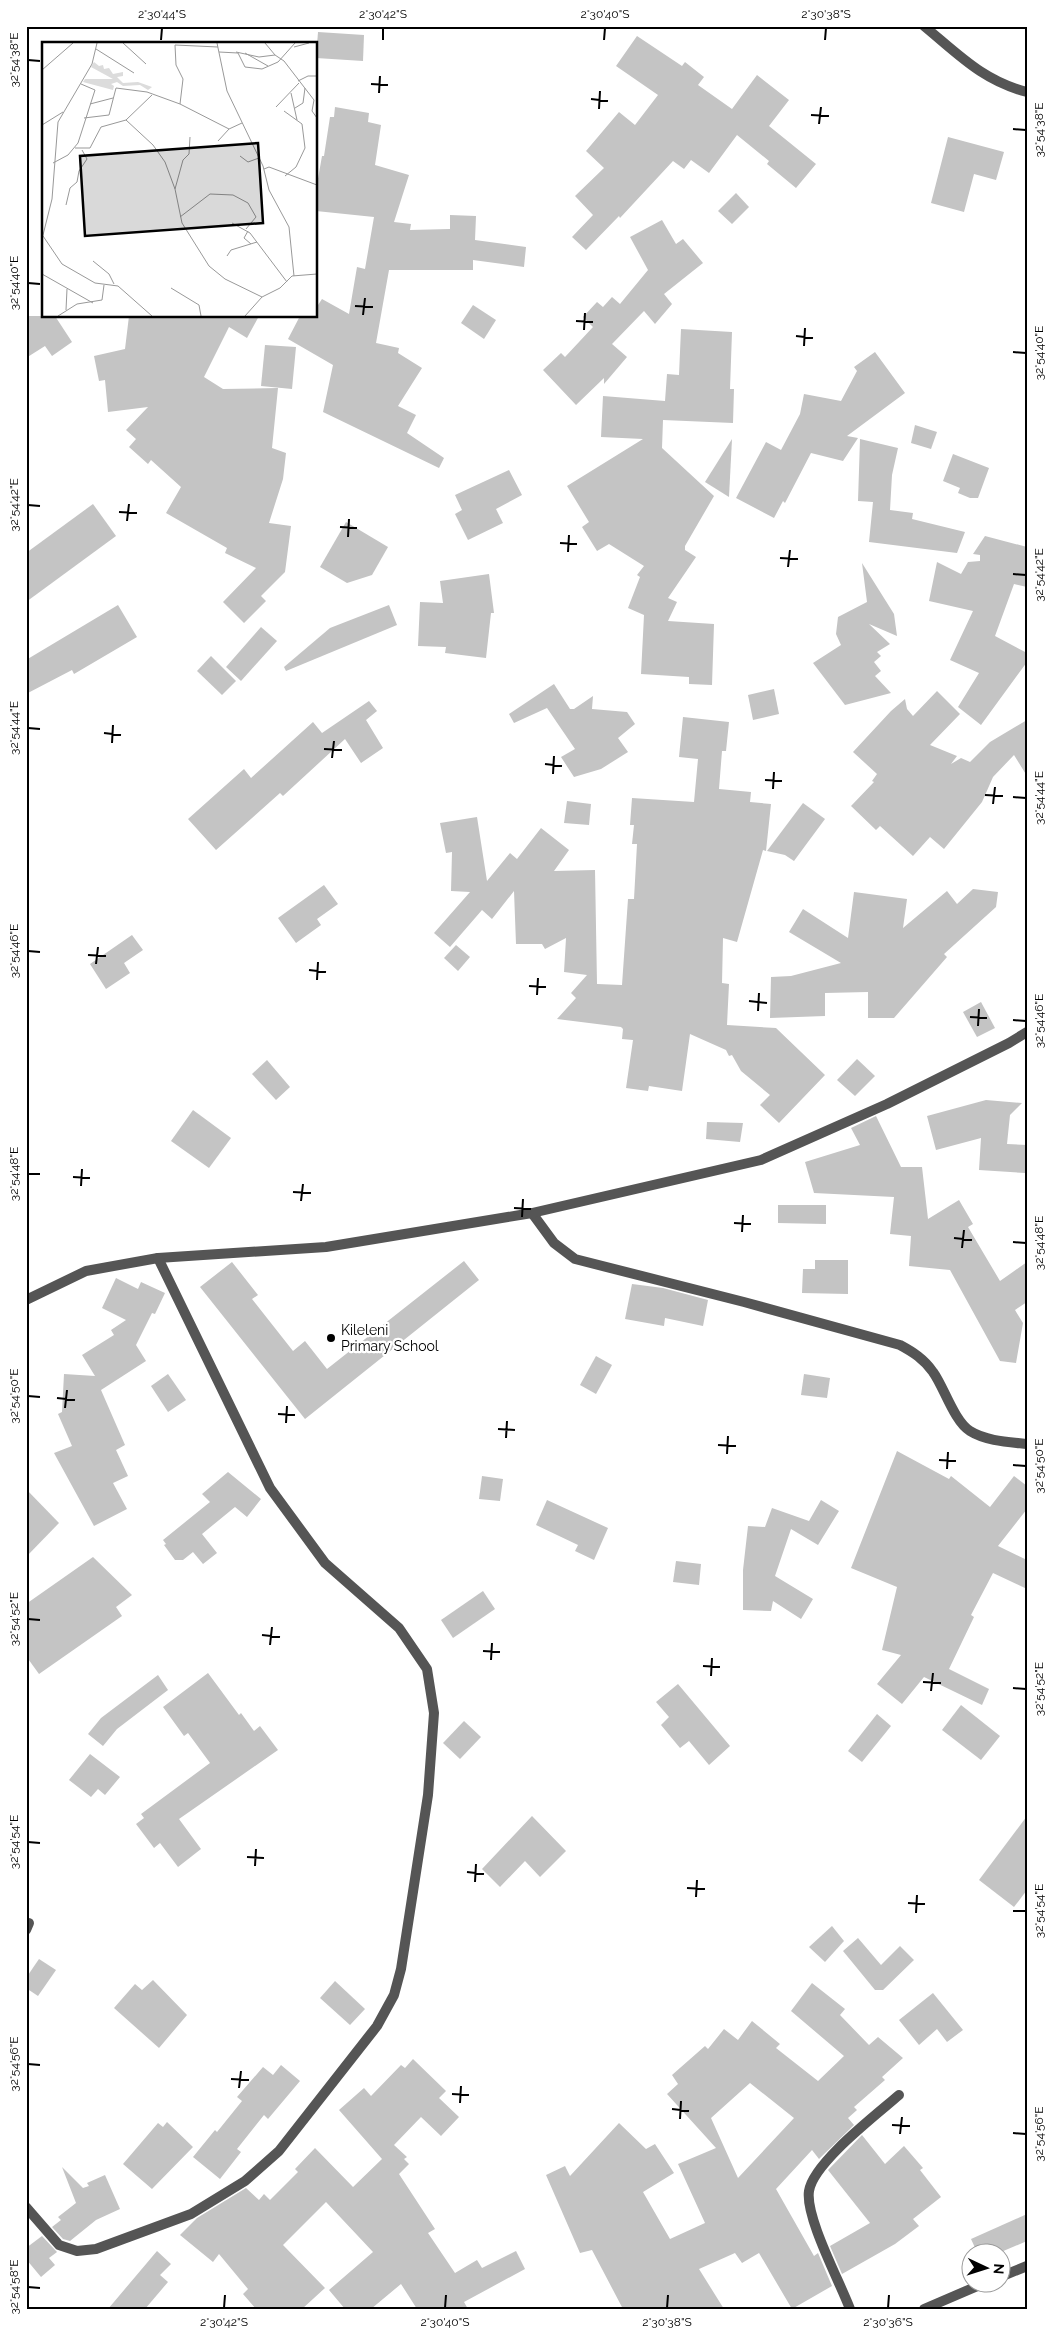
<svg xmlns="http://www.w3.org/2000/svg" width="1053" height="2335" viewBox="0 0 1053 2335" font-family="Raleway,sans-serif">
  <rect width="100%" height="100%" fill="#fff"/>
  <g fill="#c4c4c4" fill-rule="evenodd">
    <path d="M318,32L364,35L363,61L316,58Z"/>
    <path d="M637,36L682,66L685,62L704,77L698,85L732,109L757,75L789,100L769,126L816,164L796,188L767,164L769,161L737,135L709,173L691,160L684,169L673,161L620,218L619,216L586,250L572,237L593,215L575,196L604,168L586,151L619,112L635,125L658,95L616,66Z"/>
    <path d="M335,107L369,113L368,122L381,125L375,165L409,175L394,222L411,224L410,230L450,229V215L476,216L475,240L526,247L524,267L473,260V270H389L376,343L399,348L398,353L422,368L398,406L416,415L407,433L444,458L439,468L323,412L333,365L288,339L300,316H316V308L322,299L349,314L357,267L365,269L374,217L316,211V190L322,156H324L330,117H334Z"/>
    <path d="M948,137L1004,152L996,180L974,174L964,212L931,203Z"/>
    <path d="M736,193L749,207L732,224L718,211Z"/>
    <path d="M662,220L676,244L683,239L703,263L664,294L672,304L655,324L644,311L612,344L627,357L604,384V378L576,405L543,370L561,353L565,357L593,327L583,317L597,302L603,307L612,297L620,304L648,270L630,237Z"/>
    <path d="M473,305L496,320L484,339L461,323Z"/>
    <path d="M26,316H55L72,342L52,356L45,346L26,358Z"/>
    <path d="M129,316H259L247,338L229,327L204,377L223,389L278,388L272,448L286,453L283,479L269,523L291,526L285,572L261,596L266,601L244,623L223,602L256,568L225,553L227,548L166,513L181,487L151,460L148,464L129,447L136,439L126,430L148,407L108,412L105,380L99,381L94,356L125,349Z"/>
    <path d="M681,329L732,332L730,389H734L733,423L663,420L662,448L714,496L685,546V550L696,557L668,598L677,602L668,621L714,624L712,685L689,684V677L641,674L644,615L628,608L640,577L637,575L644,566L609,544L597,551L582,527L589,522L567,486L643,439L601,437L603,396L665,401L667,374L679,375Z"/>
    <path d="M265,345L296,347L292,389L261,386Z"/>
    <path d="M875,352L905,393L847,436L858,438L843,461L811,453L785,503L783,501L774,518L736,498L766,442L781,450L800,414L804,394L841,401L857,371L854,367Z"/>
    <path d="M915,425L937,432L931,449L911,443Z"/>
    <path d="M732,439L729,497L705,482Z"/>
    <path d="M860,439L898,448L892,475L890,510L913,513L912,519L965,532L957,553L869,542L873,502L858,501Z"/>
    <path d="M953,454L989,468L978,498H970L958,493L960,488L943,481Z"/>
    <path d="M509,470L522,495L496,509L503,523L468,540L455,514L462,510L455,495Z"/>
    <path d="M93,504L116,536L26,602V553Z"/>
    <path d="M346,522L388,547L372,575L347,583L320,567Z"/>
    <path d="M985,536L1027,547V587L1014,584L995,636L1027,653V662L981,725L958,707L979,673L950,660L973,611L929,601L937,562L961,574L968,562L980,561V555L973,554Z"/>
    <path d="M862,563L894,614L897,636L869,624L890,644L877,652L881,656L874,662L881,671L875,676L891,693L845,705L813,663L841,645L836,634L838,617L867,602Z"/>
    <path d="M489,574L494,613H491L486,658L445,653L446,647L418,646L420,602L443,603L440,581Z"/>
    <path d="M118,605L137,637L74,674L72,670L26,694V660Z"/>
    <path d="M389,605L397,625L286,671L284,667L330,628Z"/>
    <path d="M261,627L277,641L241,681L226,667Z"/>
    <path d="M211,656L236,681L222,695L197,671Z"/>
    <path d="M554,684L570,709H574L593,696L592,709L627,712L635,724L618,738L628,752L601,769L574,777L561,757L575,749L547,708L514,723L509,714Z"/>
    <path d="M774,689L779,714L753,720L748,695Z"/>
    <path d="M937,691L960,714L930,745L957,756L951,764L961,758L970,762L990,742L1027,720V776L1014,755L993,777L982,802L944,849L930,837L913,856L880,826L876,830L851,806L874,782L872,781L877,774L853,752L891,711L905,699L907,709L913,716Z"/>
    <path d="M369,701L377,711L366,720L383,748L361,763L345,739L283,796L280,793L216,850L188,819L244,769L251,778L313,722L322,733Z"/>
    <path d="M683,717L729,722L726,751H722L719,789L751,792L750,802L771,804L766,851L763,850L737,942L723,938L722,983L729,984L727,1025L776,1028L825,1075L779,1123L760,1105L770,1095L741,1071L732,1055L729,1056L726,1050L690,1034L682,1091L649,1086L648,1091L626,1088L633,1040L622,1039L623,1029L621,1027L557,1019L576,998L571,993L587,975L564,972L566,938L545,949L542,944H516L514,891L492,919L482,910L450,947L434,933L470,892L451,891L452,852L446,853L440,823L477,817L487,881L510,853L517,859L541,828L569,850L554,871L595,870L597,984L622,985L628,899H634L637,844H632L634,825H630L632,798L694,802L698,759L679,757Z"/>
    <path d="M567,801L591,804L589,825L564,823Z"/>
    <path d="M803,803L825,819L805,846L794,861L785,855L767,851Z"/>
    <path d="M324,885L338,904L317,919L321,925L296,943L278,918Z"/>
    <path d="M973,889L998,892L996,907L944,954L947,957L894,1018H868V992L825,993V1016L770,1018L771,977L791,976L841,963L789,932L803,909L848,938L854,892L907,899L903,928L947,891L957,904Z"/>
    <path d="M132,935L143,950L124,963L130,973L106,989L90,964Z"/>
    <path d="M456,945L470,957L458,971L444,958Z"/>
    <path d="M981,1002L995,1028L977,1037L963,1012Z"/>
    <path d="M857,1059L875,1076L855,1096L837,1080Z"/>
    <path d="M267,1060L290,1087L276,1100L252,1074Z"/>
    <path d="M986,1100L1022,1103L1010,1115L1007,1144L1027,1145V1168L1025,1173L979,1170L981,1138L936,1150L927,1116Z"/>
    <path d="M193,1110L231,1138L209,1168L171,1141Z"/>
    <path d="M876,1116L901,1167H922L928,1219L959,1200L973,1224L968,1227L1000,1281L1027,1262V1302L1015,1310L1023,1323L1016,1363L1000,1361L950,1270L909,1266L911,1236L890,1234L894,1197L814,1193L805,1162L860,1145L851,1128Z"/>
    <path d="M707,1122L743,1123L740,1142L706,1139Z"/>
    <path d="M778,1205H826V1224L778,1223Z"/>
    <path d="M815,1260H848V1294L802,1293L803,1269H815Z"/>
    <path d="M464,1261L479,1280L305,1419L200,1287L232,1262L258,1295L252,1299L293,1351L305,1341L327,1369Z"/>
    <path d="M116,1278L138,1289L141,1282L165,1293L155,1314L152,1313L136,1345L146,1361L101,1390L125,1445L116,1450L128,1476L113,1483L127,1509L94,1526L54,1453L72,1446L58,1414L62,1412L64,1374L95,1376L82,1355L114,1335L111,1330L126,1320L102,1308Z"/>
    <path d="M632,1284L663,1288L708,1300L703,1326L665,1318L664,1326L625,1319Z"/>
    <path d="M596,1356L612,1365L596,1394L580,1385Z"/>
    <path d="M168,1374L186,1400L168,1412L151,1386Z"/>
    <path d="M804,1374L830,1378L827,1398L801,1395Z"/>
    <path d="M897,1451L949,1479L951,1476L990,1507L1014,1476L1027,1486V1509L998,1546L1027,1560V1589L993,1573L971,1615L974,1617L949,1669L989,1689L982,1705L924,1677L902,1704L877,1684L901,1655L882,1650L897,1587L851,1568Z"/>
    <path d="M228,1472L261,1499L247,1517L235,1507L202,1534L217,1553L203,1564L193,1552L183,1560H175L164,1545L166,1544L163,1540L210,1502L202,1494Z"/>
    <path d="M482,1476L503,1479L500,1501L479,1499Z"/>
    <path d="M26,1489L59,1523L26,1557Z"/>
    <path d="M547,1500L608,1528L594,1560L575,1551L578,1545L536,1525Z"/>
    <path d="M821,1500L839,1511L818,1545L791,1529L775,1576L813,1599L801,1619L773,1601L771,1611L743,1610V1570L748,1526L765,1527L772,1508L809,1521Z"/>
    <path d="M93,1557L132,1595L116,1607L122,1616L39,1674L26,1656V1604Z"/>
    <path d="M676,1561L701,1564L699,1585L673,1582Z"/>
    <path d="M483,1591L495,1609L453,1638L441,1620Z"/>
    <path d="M208,1673L239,1715L241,1713L254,1731L260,1726L278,1750L179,1819L201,1849L178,1867L160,1843L154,1848L136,1824L144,1818L141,1814L210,1763L188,1733L184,1736L163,1707Z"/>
    <path d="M158,1675L168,1690L117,1729L103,1746L88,1734L101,1718Z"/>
    <path d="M678,1684L730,1746L709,1765L689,1741L680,1748L661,1725L669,1717L656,1702Z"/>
    <path d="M961,1705L1000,1736L981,1760L942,1730Z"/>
    <path d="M877,1714L891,1726L862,1762L848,1751Z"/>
    <path d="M464,1721L481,1737L460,1759L443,1743Z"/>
    <path d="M90,1754L120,1777L105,1795L98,1789L91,1797L69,1780Z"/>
    <path d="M532,1816L566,1851L540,1877L525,1861L500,1887L482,1869Z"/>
    <path d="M1027,1816V1890L1014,1907L979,1880Z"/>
    <path d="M832,1926L844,1941L825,1962L809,1947Z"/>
    <path d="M858,1938L881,1965L900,1946L914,1960L883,1990H875L843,1951Z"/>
    <path d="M39,1959L56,1970L38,1996L26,1988V1978Z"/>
    <path d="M153,1980L187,2015L159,2048L114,2008L135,1984L142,1990Z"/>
    <path d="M335,1981L365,2009L350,2025L320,1998Z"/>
    <path d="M812,1983L845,2009L840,2015L869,2045L878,2037L903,2058L882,2077L885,2080L854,2107L857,2110L848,2118L854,2125L819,2159L812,2150L776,2189L814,2256L818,2253L832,2286L792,2309L759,2253L742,2263L735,2253L699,2269L724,2309H623L592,2250L580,2253L546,2175L565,2166L570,2176L619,2123L646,2149L655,2144L674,2173L643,2192L670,2239L705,2223L678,2164L716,2148L667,2094L678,2084L672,2075L705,2046L708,2049L724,2029L738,2040L752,2021L780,2044L776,2048L818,2081L844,2056L791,2011ZM750,2083L794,2118L738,2178L711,2118Z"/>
    <path d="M933,1993L963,2030L947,2042L937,2029L919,2045L899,2020Z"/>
    <path d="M413,2059L446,2091L439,2098L459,2117L441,2136L421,2117L394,2145L407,2157L404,2159L409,2164L399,2174L435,2229L428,2233L455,2273L477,2260L482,2268L516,2251L525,2269L464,2302L468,2309H417L401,2284L371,2309H345L329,2290L373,2252L326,2202L283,2245L325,2288L302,2309H256L243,2294L248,2289L219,2254L213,2262L180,2235L197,2218L246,2188L259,2200L264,2194L270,2200L298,2172L295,2169L315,2148L353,2187L382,2159L339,2110L364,2088L371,2096L401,2065L405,2068Z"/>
    <path d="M281,2065L300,2081L268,2119L264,2115L237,2149L241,2152L220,2179L193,2157L215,2130L217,2132L242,2101L237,2097L263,2067L273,2075Z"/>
    <path d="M167,2122L193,2147L152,2189L123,2164L158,2123L163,2127Z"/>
    <path d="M862,2135L885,2164L904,2146L923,2168L920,2170L941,2197L913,2219L919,2226L895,2244L842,2274L830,2246L870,2223L828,2170Z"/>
    <path d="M62,2167L83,2188L89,2186L87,2183L105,2175L120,2209L96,2220L70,2241L63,2239L52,2227L61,2220L58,2217L76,2203Z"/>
    <path d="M1027,2214V2241L1001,2252H977L971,2239Z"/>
    <path d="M42,2236L57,2252L49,2258L55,2265L41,2277L26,2259V2248Z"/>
    <path d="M157,2251L171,2264L160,2275L168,2282L145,2309H108Z"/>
  </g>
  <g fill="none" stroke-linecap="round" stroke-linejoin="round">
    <g stroke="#555" stroke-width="10">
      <path d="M924,26C958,54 983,81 1027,92"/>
      <path d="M532,1213L554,1243L575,1259L744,1302L900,1345C913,1352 924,1359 933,1372C944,1387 954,1421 970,1431C986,1441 1008,1442 1027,1444"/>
      <path d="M26,1300L86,1271L158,1258L326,1247L532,1213L761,1160L887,1104L1009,1043L1027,1032"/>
      <path d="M26,1930L29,1923"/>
      <path d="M26,2207L59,2245L77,2251L96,2249L191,2214L245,2181L279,2151L377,2026L394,1995L401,1969L428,1795L434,1713L427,1669L399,1628L325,1563L270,1488L158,1258"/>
      <path d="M1000,2277L1027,2266"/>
      <path d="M850,2309C840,2282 805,2217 809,2191C813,2163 876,2115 899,2095"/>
      <path d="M924,2309L987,2282"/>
    </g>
  </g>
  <path fill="none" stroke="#000" stroke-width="2" d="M161,40L162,28M383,40V28M604,40L605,28M825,40L826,28M28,60L40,61M371,84L388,85M379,93L380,76M591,99L608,101M599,109L600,91M811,115L829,116M819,124L821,107M1013,129L1026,130M28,283L40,284M355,306L373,307M363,315L365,298M576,321L593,322M584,330L585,313M796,336L813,338M804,346L805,328M1013,352L1026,353M28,505L40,506M119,512L137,513M127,521L129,504M340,527L357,528M348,537L349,519M560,543L577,544M568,552L569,535M780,558L798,559M788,567L790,550M1013,574L1026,575M28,728L40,729M104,733L121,735M112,743L113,725M324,749L342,750M332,758L334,741M545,764L562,766M553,774L554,756M765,780L782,781M773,789L774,772M985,795L1003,796M1013,797L1026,798M993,804L995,787M28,951L40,952M88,955L106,956M96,964L98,947M309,970L326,972M317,980L318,962M529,986L546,987M537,995L538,978M749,1001L767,1003M758,1011L759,993M970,1017L987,1018M1013,1020L1026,1021M978,1026L979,1009M28,1174H40M73,1177L90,1178M81,1186L82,1169M293,1192L311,1193M301,1201L303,1184M514,1208L531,1209M522,1217L523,1199M734,1223L751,1224M742,1232L743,1215M954,1238L972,1240M1013,1242L1026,1243M962,1248L964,1230M28,1396L40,1397M57,1398L75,1400M65,1408L67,1390M278,1414L295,1415M286,1423L287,1406M498,1429L515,1430M506,1438L507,1421M718,1445L736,1446M727,1454L728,1436M939,1460L956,1461M1013,1465L1026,1466M947,1469L948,1452M28,1619L40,1620M262,1635L280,1637M270,1645L272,1627M483,1651L500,1652M491,1660L492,1643M703,1666L720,1667M711,1676L712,1658M923,1682L941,1683M1013,1688L1026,1689M931,1691L933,1673M28,1842L40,1843M247,1857L264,1858M255,1866L256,1849M467,1872L484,1874M475,1882L476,1864M687,1888L705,1889M696,1897L697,1880M908,1903L925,1904M1013,1911H1026M916,1913L917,1895M28,2064L40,2065M231,2079L249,2080M239,2088L241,2071M452,2094L469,2095M460,2103L461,2086M672,2109L689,2111M680,2119L681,2101M892,2125L910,2126M1013,2133L1026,2134M900,2134L902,2117M28,2287L40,2288M224,2308L225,2295M445,2308L446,2295M667,2308L668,2295M888,2308L889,2295"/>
  <circle fill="#000" stroke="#fff" stroke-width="2" cx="331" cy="1338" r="5"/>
  <g text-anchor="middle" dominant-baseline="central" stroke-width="4.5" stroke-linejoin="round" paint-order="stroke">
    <g font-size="14" fill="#000" stroke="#fff" text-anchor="start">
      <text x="341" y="1330">Kileleni<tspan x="341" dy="16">Primary School</tspan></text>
    </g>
  </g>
  <g transform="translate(42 42)">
    <rect width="275" height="275" fill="#fff"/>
    <path d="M52,20L57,24L61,23L62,27L67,26L71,32L81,30V34L75,35L81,41L96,40L110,45L106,48L98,43L81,44L75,40L69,42L72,44L71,48L41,40L43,37H71L49,25Z" fill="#dcdcdc"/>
    <path fill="none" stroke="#999" stroke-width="1" d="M81,1L104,22M175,1L185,49L221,124L227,148L247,185L252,234M223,1L233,13M252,5L267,1M54,7L92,31M177,10L196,11L203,25L220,27L236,20L253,1M194,10L217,15L233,13L242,19L272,58L270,69L275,76M203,11L226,24M0,28L31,1M256,39L266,34H275M249,51L255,78M48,62L71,56M138,62L141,37L134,23L133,3L176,5M234,65L257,41M253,66L261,61L263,46M242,69L260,82L263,106L254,125L243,134M42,76L67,73L74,46L105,50L138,62L187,87M84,78L111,103L123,120L133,147L140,181L167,224L183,237L220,255M0,83L21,70M176,99L187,87L200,81M33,106H48L59,85L84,78L110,53M198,114L206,120L217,116M11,121L26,113L36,101L53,48L39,42M222,127L227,125L275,143M133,147L141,118L147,112L148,95M24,163L28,146L35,140L37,129L45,117L40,108M138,175L168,152L191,153L206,161L214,175L204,187M190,181L208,191L245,240M206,189L202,196L209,202M1,194L20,222L53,241L76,244L110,274M0,197L10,157L16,80L50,22L55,1M185,214L189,208L215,200M51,219L67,232L72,242M0,232L51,261M129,246L157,263L159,274M24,268L25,247M16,274L35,262L60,258L62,243M203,274L220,255L238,246L250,234L275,232"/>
    <path fill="#000" fill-opacity="0.15" stroke="#000" stroke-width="2.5" d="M216,101L221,181L43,194L38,114Z"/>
    <rect width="275" height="275" fill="none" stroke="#000" stroke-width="2.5"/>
  </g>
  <rect width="1053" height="2335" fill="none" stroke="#ffffff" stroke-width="55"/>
  <g transform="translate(986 2268) rotate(94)"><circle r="24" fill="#ffffff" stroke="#999999"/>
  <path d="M0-4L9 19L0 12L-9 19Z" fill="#000000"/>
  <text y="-8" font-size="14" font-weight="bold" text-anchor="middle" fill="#000000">N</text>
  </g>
  <rect x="28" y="28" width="998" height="2280" fill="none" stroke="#000" stroke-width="2"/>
  <g font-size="12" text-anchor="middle" fill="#000">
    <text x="162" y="18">2°30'44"S</text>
    <text x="383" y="18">2°30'42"S</text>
    <text x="605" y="18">2°30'40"S</text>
    <text x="826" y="18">2°30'38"S</text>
    <text transform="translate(14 60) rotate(-90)" y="4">32°54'38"E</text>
    <text transform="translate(1039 130) rotate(-90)" y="4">32°54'38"E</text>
    <text transform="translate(14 283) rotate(-90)" y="4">32°54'40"E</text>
    <text transform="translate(1039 353) rotate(-90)" y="4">32°54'40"E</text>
    <text transform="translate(14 505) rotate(-90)" y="4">32°54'42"E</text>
    <text transform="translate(1039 575) rotate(-90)" y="4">32°54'42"E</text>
    <text transform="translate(14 728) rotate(-90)" y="4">32°54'44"E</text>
    <text transform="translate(1039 798) rotate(-90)" y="4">32°54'44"E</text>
    <text transform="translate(14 951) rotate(-90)" y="4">32°54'46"E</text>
    <text transform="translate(1039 1021) rotate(-90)" y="4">32°54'46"E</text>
    <text transform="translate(14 1174) rotate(-90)" y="4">32°54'48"E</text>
    <text transform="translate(1039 1243) rotate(-90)" y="4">32°54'48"E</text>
    <text transform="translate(14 1396) rotate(-90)" y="4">32°54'50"E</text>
    <text transform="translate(1039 1466) rotate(-90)" y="4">32°54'50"E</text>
    <text transform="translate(14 1619) rotate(-90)" y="4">32°54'52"E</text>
    <text transform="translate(1039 1689) rotate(-90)" y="4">32°54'52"E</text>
    <text transform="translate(14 1842) rotate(-90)" y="4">32°54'54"E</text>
    <text transform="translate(1039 1911) rotate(-90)" y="4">32°54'54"E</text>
    <text transform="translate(14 2064) rotate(-90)" y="4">32°54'56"E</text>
    <text transform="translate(1039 2134) rotate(-90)" y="4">32°54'56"E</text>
    <text transform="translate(14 2287) rotate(-90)" y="4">32°54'58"E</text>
    <text x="224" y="2326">2°30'42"S</text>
    <text x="445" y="2326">2°30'40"S</text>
    <text x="667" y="2326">2°30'38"S</text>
    <text x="888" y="2326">2°30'36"S</text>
  </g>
</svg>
